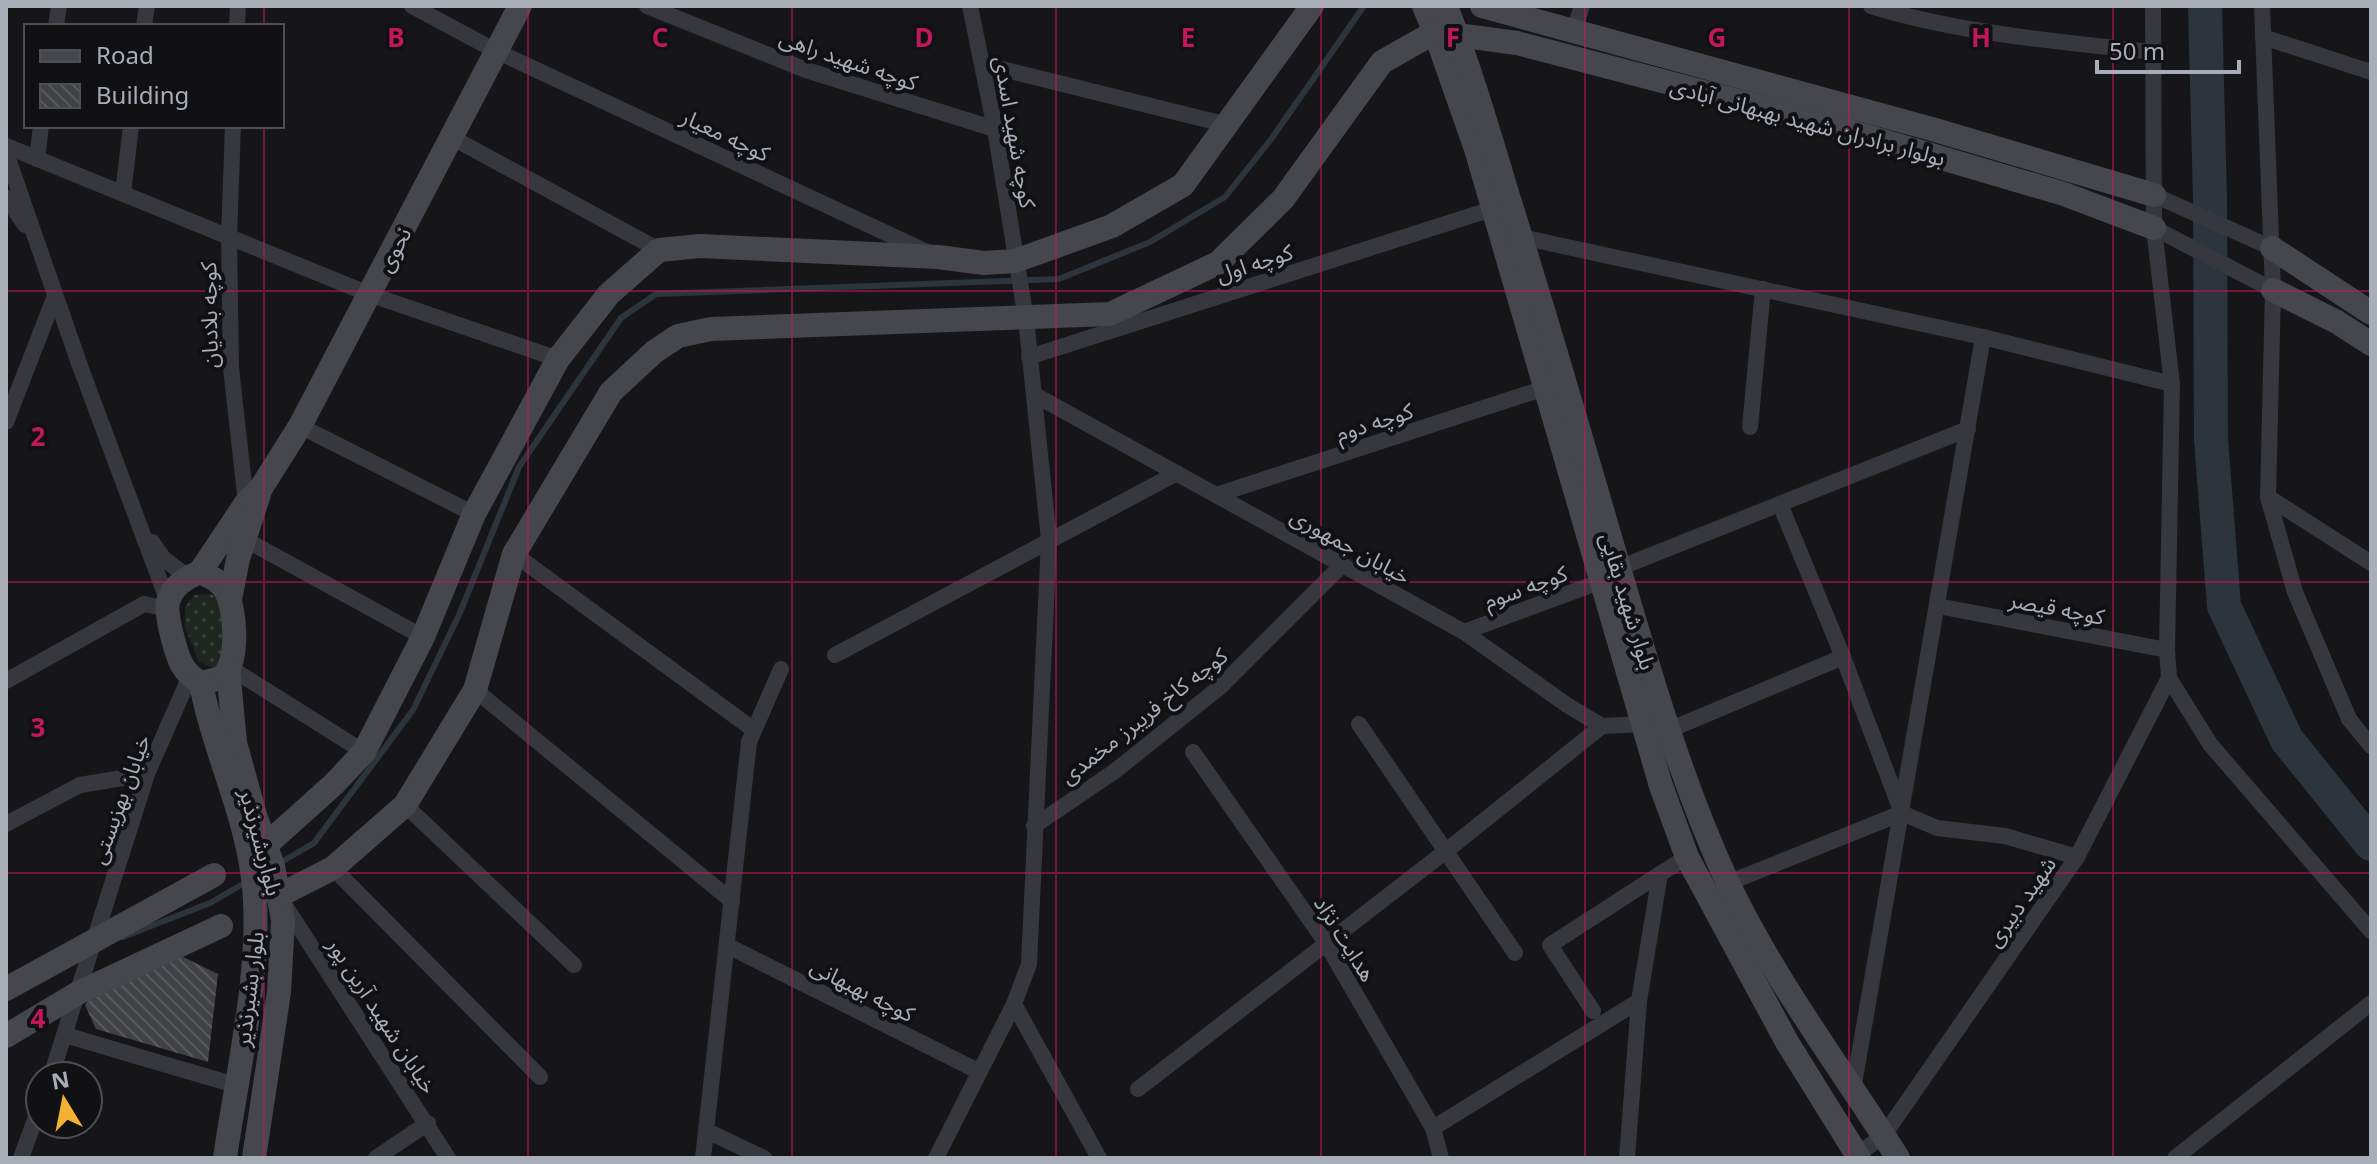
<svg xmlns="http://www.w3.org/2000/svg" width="2377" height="1164" viewBox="0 0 2377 1164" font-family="'Noto Sans','Noto Sans Arabic',sans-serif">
  <defs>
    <pattern id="grass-dots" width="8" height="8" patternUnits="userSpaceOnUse" patternTransform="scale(2)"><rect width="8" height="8" fill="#1e261f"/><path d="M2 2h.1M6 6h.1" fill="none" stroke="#3c433d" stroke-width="1.8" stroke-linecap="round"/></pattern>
    <pattern id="building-back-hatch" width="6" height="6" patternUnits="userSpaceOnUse" patternTransform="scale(2)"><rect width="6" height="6" fill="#404145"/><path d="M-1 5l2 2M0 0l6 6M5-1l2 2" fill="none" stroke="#595a5e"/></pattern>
  </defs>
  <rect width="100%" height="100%" fill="#161618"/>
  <path fill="url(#grass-dots)" d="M211,594L224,604L226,658L213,668L199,662L185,627V607L194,595Z"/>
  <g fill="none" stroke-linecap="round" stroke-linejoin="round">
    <g stroke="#2c353c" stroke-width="6">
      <path d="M278,864L314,843L413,710L459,615L519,467L621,318L656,294L1059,279L1150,242L1225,197L1272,138L1364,6"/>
      <path d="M123,937L210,903L248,881"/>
    </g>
    <path stroke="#2c353c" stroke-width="34" d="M2205,6L2210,198L2211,440L2224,606L2287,740L2371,844"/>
  </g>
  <path fill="url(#building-back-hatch)" d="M175,953L218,974L208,1062L96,1029L85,1005L98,986Z"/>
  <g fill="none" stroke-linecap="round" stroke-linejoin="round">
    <g stroke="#37383d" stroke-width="16">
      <path d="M412,6L496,51L929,253"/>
      <path d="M647,6L806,70L995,129"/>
      <path d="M1871,6C1962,34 2057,41 2151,52"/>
      <path d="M2153,6L2154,228L2172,384L2167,650L2169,678L2210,744L2371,931"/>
      <path d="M2262,6L2273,290L2268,497L2295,592L2349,719L2371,746"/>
      <path d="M56,26L59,6"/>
      <path d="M144,26L147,6"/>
      <path d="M237,26L238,6"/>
      <path d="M1574,31L1582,6"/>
      <path d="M2263,37L2371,72"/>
      <path d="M982,64L1228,125"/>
      <path d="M233,126L229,236L231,368L246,503"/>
      <path d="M451,137L659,250"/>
      <path d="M6,146L369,294L558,359"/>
      <path d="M6,153L80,366L168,602"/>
      <path d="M37,159L41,126"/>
      <path d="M123,193L131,126"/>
      <path d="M2154,195L2272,248"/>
      <path d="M6,197L25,225"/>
      <path d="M2154,228L2273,290"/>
      <path d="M1521,237L1983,337L2172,384"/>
      <path d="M1029,357L1492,209"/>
      <path d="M1035,395L1464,632L1567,705L1602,726L1643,724"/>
      <path d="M6,422L55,296"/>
      <path d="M300,426L474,514"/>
      <path d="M1750,427L1763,289"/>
      <path d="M1216,495L1545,388"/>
      <path d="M2268,497L2371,563"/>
      <path d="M1780,504L1843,657L1902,813L1937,828L2005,836L2077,857"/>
      <path d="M246,540L423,637"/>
      <path d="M152,542L164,559L188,577"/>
      <path d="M514,554L754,730"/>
      <path d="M1619,568L1968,429"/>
      <path d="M1938,606L2167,650"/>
      <path d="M1464,632L1602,581"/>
      <path d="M835,655L1177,473"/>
      <path d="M229,667L364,752"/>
      <path d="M6,681L144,604L168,609"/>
      <path d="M475,690L732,901"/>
      <path d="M1359,724L1515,953"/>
      <path d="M1669,730L1843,657"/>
      <path d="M1193,752L1326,943L1433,1128L1441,1158"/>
      <path d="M405,805L574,965"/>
      <path d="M6,824L80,785L147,774"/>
      <path d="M1034,826L1115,771L1220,687L1342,565"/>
      <path d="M333,868L540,1077"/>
      <path d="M1728,883L1902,813"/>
      <path d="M284,904L448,1158"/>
      <path d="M728,946L978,1071"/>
      <path d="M1014,1004L1099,1158"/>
      <path d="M1593,1011L1550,945L1660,874"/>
      <path d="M65,1035L235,1085"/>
      <path d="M51,1076L147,774L190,676"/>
      <path d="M1138,1089L1446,851L1602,726"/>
      <path d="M1853,1090L1983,337"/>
      <path d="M1433,1128L1639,1001"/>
      <path d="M707,1131L764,1158"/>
      <path d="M21,1158L40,1106"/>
      <path d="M376,1158L428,1123"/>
      <path d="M703,1158L749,742L781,669"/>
      <path d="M936,1158L1014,1004L1029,964L1049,540L1026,319L995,129L970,6"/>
      <path d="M1627,1158L1639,1001L1660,874L1687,857"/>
      <path d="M1853,1158L1884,1135L2077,857L2169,678"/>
      <path d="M2175,1158L2371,1003"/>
    </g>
    <g stroke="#45474d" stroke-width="24">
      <path d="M1424,6L1435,32L1476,149L1661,786L1687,857L1787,1042L1859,1158"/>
      <path d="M1446,6C1470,68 1489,133 1508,196C1547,320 1583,444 1619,568C1650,674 1681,781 1727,881C1774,980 1840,1067 1898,1158"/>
      <path d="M1482,6L1932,129L2154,195"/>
      <path d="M2272,248L2371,313"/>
      <path d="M2273,290L2337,322L2371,344"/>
      <path d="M200,572L246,503L261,488L300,426L520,6"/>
      <path d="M200,572C210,577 219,580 225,590C236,607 239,660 224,675C219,680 208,681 201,683C193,678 187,674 182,665C176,654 165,614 168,602C172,586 186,578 200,572Z"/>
      <path d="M230,599L238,559L259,494"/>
      <path d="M228,669L235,743L255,815L273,866L283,920L279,992L254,1158"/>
      <path d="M201,683C213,749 245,811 253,878C264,962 237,1073 225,1158"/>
      <path d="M266,845L334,784L364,752L423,637L474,514L558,359L609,294L659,250L700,246L938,257L984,263L1015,261L1112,226L1183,185L1312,6"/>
      <path d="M278,896L333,868L405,805L475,690L514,554L611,392L654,352L678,336L711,329L1110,314L1218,263L1283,199L1382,62L1435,32L1517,43L1819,122L2064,194L2154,228"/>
      <path d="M6,989L214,875"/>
      <path d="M6,1036L78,993L221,926"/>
    </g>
  </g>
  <path fill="none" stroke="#c2185b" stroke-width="2" stroke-opacity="0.55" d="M264,6V26M528,6V1158M792,6V1158M1056,6V1158M1321,6V1158M1585,6V1158M1849,6V1158M2113,6V1158M264,126V1158M6,291H2371M6,582H2371M6,873H2371"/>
  <g text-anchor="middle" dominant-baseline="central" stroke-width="8" stroke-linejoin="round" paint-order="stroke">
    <g font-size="22" fill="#a8adb8" stroke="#111113">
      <text transform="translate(849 59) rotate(19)">کوچه شهید راهی</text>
      <text transform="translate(1808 121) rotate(15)">بولوار برادران شهید بهبهانی آبادی</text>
      <text transform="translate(1016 132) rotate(80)">کوچه شهید اسدی</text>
      <text transform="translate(726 134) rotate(25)">کوچه معیار</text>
      <text transform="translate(393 249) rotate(-62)">نحوی</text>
      <text transform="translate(1254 262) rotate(-18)">کوچه اول</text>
      <text transform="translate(208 315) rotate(-91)">کوچه بلادیان</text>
      <text transform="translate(1374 421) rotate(-18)">کوچه دوم</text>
      <text transform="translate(1351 545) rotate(29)">خیابان جمهوری</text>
      <text transform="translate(1525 586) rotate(-20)">کوچه سوم</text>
      <text transform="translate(1629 601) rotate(73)">بلوار شهید بقایی</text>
      <text transform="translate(2057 607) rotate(11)">کوچه قیصر</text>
      <text transform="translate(1143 715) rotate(-38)">کوچه کاخ فریبرز مخمدی</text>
      <text transform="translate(119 799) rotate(-70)">خیابان بهزیستی</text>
      <text transform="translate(262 842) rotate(75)">بلواربشیرنذیر</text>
      <text transform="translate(2020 901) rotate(-55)">شهید دبیری</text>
      <text transform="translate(1346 938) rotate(58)">هدایت نژاد</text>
      <text transform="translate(248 989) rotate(-83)">بلوار بشیرنذیر</text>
      <text transform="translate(863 989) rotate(27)">کوچه بهبهانی</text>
      <text transform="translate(383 1015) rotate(57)">خیابان شهید آرین پور</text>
    </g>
  </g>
  <g font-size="26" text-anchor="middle" font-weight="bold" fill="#c2185b" stroke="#111113" stroke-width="8" stroke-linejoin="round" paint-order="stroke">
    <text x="396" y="47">B</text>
    <text x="660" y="47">C</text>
    <text x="924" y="47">D</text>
    <text x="1188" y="47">E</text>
    <text x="1453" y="47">F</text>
    <text x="1717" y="47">G</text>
    <text x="1981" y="47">H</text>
    <text x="38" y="446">2</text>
    <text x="38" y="737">3</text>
    <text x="38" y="1028">4</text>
  </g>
  <rect width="2377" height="1164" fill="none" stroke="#a8adb8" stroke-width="16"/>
  <rect x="24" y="24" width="260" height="104" fill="#111113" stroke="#4d4f55" stroke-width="2"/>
  <rect x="40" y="50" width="40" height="12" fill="#45474d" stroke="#4d4f55" stroke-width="2"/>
  <text x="96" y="64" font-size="24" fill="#a8adb8">Road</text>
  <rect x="40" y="84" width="40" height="24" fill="url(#building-back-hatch)" stroke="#4d4f55" stroke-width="2"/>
  <text x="96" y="104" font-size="24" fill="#a8adb8">Building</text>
  <g transform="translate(64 1100) rotate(350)"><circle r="38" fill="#111113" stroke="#4d4f55" stroke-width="2"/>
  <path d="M0-6L14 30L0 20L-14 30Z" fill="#f2b134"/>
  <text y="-12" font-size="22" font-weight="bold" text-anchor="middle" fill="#a8adb8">N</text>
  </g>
  <path d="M2097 60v12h142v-12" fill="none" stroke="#a8adb8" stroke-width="4"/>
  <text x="2109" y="60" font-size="24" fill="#a8adb8" stroke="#111113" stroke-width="6" paint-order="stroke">50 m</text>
</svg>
